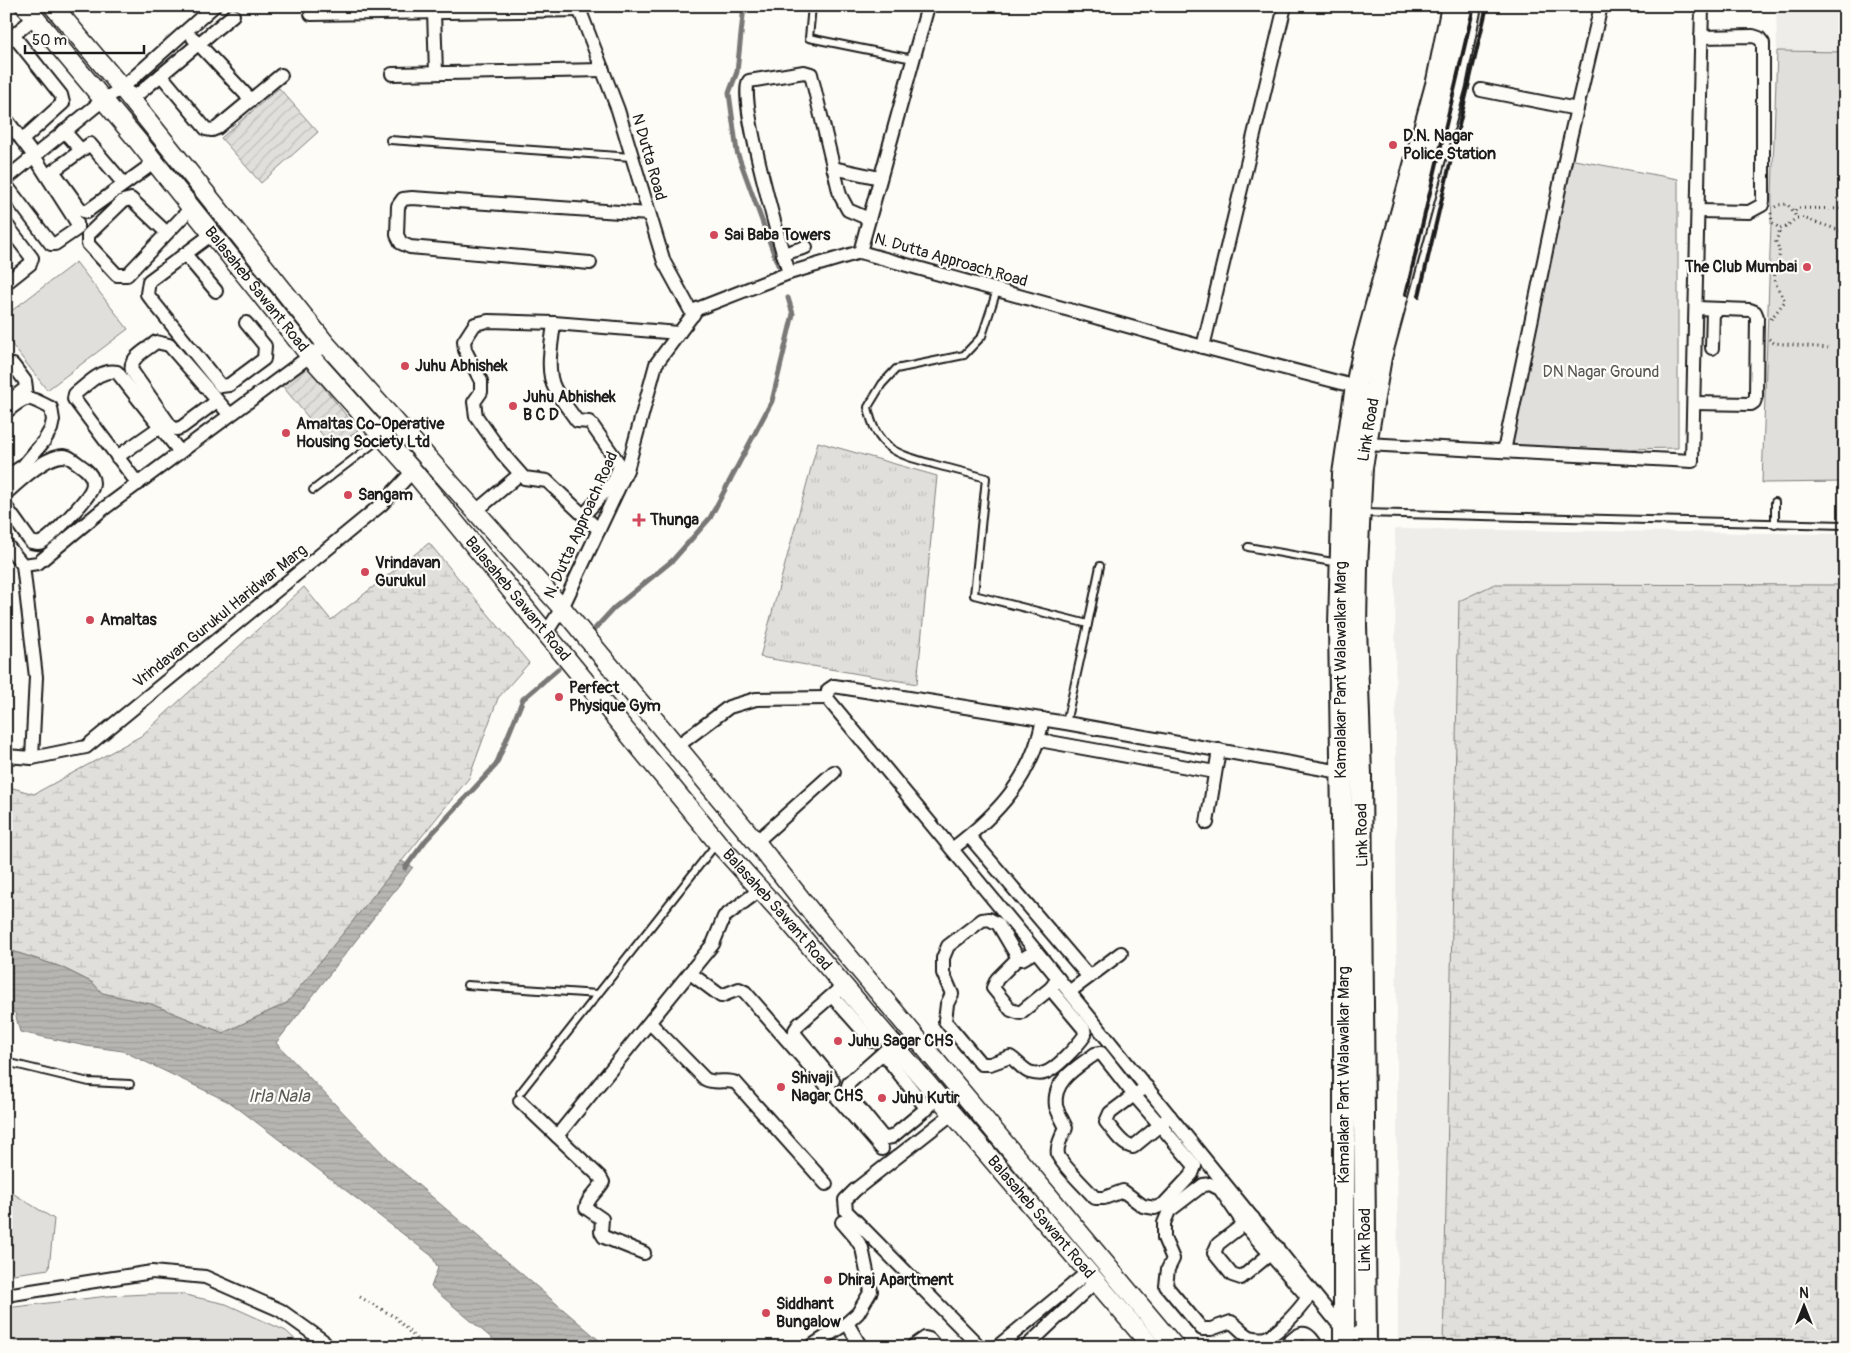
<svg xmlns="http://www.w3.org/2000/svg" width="1851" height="1353" viewBox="0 0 1851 1353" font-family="Pangolin,sans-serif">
  <defs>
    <pattern id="grass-tufts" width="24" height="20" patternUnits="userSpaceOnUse" patternTransform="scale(1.25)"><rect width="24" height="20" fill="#e0dfdb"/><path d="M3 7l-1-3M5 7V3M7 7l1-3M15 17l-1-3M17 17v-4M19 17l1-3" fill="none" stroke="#c0bfbb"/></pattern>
    <pattern id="wetland-marsh" width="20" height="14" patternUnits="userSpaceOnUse" patternTransform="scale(1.25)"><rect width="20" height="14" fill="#e0dfdb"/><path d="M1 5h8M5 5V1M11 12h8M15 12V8" fill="none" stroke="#c0bfbb"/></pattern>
    <pattern id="garden-furrows" width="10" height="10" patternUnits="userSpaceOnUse" patternTransform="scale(1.25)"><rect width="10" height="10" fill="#e0dfdb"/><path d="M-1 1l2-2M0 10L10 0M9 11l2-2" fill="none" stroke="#c0bfbb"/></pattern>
    <pattern id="water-rules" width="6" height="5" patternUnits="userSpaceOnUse" patternTransform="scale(1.25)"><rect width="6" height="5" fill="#b7b6b2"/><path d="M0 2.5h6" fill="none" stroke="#9d9c98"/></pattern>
  </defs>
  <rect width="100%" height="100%" fill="#fdfcf7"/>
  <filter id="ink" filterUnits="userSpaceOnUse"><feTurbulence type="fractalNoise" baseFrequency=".02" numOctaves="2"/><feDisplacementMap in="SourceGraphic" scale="10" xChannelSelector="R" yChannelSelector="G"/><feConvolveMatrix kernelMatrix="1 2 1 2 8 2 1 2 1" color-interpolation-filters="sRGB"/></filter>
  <g filter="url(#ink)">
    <g fill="#eeede9">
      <path d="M1776,6H1845V52L1777,51Z"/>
      <path d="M1395,529L1845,534V1347H1398Z"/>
    </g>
    <path fill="url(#grass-tufts)" stroke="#7e7e7c" d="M818,442L937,476L917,684L760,657Z"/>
    <g fill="url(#wetland-marsh)" stroke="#7e7e7c">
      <path d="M429,543L529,663L498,698L469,778L287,1003L223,1033L151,1004L102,993L93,983L61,967L6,949V786L34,794L141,736L304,587L331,620Z"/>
      <path d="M1495,584L1845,585V1347H1443L1459,601Z"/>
    </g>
    <g fill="#e0dfdb" stroke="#7e7e7c">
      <path d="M1777,51L1845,52V482L1762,483Z"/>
      <path d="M1569,159L1678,179V448L1504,451Z"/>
      <path d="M76,262L128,329L47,390L6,337V315Z"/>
      <path d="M6,1189L54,1219L49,1269L6,1275Z"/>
      <path d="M147,1294H181L226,1304L286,1331L303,1347H6V1308L108,1296Z"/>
    </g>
    <g fill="url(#garden-furrows)" stroke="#7e7e7c">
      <path d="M279,88L318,132L261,183L221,138Z"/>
      <path d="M305,364L358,430L334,449L280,383Z"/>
    </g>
    <path fill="url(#water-rules)" stroke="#797876" d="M401,861L413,867L276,1043L389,1160L607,1347H502L431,1287L438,1268L432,1256L231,1103L123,1051L86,1046L20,1032L15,1013L6,1009V949L61,967L93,983L102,993L151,1004L223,1033L287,1003Z"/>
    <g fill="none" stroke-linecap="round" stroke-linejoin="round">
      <g stroke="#797876" stroke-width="5">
        <path d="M744,6L737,72L729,93L737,152L778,265"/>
        <path d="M591,633L614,608L673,560L710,518L772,401L793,314L788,298"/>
        <path d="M405,868L426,840L496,765L523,699L558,669"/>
      </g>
      <defs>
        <g id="lane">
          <path d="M812,6L809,38L913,59"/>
          <path d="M390,140L632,157"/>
          <path d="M997,290L982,336L964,355L896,369L882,384L868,407C876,449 896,454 933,464C951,469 969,473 986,478L974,595L1088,624L1066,723"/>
          <path d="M313,490L381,438"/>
          <path d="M1775,502V524"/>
          <path d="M1363,513L1845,525"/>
          <path d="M1248,547L1338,563"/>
          <path d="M1088,624L1100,566"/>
          <path d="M467,985L598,994"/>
          <path d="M6,1062L89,1082L130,1084"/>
          <path d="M520,1093L717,843"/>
        </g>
        <g id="street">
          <path d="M580,6L582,10L580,11L618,110L664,262L693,315"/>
          <path d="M434,12L436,73"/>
          <path d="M311,14L582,10"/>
          <path d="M13,35L61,95L63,103L22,140"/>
          <path d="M193,38L251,100"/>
          <path d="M8,40L35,17"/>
          <path d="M392,74L603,70"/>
          <path d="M161,75L206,129L212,130L217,128L281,75"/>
          <path d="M1481,90L1577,109"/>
          <path d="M131,100L233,15"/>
          <path d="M6,119L34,156L77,223V229L55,244H51L6,185"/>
          <path d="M64,131L80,149"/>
          <path d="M833,168L880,178"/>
          <path d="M6,179L103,100L122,88L214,6"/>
          <path d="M124,184L90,144L53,171L81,210L86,212L155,162"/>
          <path d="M1698,211L1749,212L1762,205L1763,200V43L1759,38L1753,36L1701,37"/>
          <path d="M6,224L32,258L30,264L6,283"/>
          <path d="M167,233L131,199L123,201L88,235V244L117,275H127L191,208"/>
          <path d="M212,234L149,281L147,294L221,386L229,385L264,359L265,346L246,323"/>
          <path d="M860,252L928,6"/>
          <path d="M185,254L216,291"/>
          <path d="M783,254L806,247"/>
          <path d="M590,263L410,247L401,243L397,235L398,206L403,199L412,198L649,214"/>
          <path d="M789,273C781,247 737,96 749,81L804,72L811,74L840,195L848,210L869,219"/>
          <path d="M554,323C552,343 545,370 555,389C561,400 570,411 577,421L589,422L592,425L620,465L614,481L584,515"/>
          <path d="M1203,347L1285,6"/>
          <path d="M1712,348L1713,309"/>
          <path d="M6,367L13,365L25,381L26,388L9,401"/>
          <path d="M217,401L182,427L177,429L172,428L132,371C128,358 147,350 156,342L169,345L230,415"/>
          <path d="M1694,403L1751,404L1754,402L1756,396L1757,317L1755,312L1750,310L1696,308"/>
          <path d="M6,412C28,394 27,396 51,408L53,420L51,429L44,441L23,466L6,477"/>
          <path d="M1366,444L1692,461L1702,6"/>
          <path d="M1504,451L1567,151L1601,6"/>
          <path d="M117,457L160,427"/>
          <path d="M138,484L74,399L75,394C88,384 100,369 117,372L180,452"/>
          <path d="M6,493C19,482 51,450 68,457C73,459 79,465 84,468C90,473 95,480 92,488C88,499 52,537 42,542C39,544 35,543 31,542L6,507"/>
          <path d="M476,511L520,474"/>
          <path d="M599,530L547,481L524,478L502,453L476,416L474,402L481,392V381L465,350L464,341L475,324L488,321L554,323L679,333"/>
          <path d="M6,544L23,565L36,677L32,758L6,756"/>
          <path d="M23,565L38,563L102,510L326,344"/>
          <path d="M546,633L562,608L627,470L656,364L697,309L789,273L860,252L1203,347L1361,388"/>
          <path d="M1039,740L1215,772"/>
          <path d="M676,747L729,707L756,699L827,698"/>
          <path d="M32,758L86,747L382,504L413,471"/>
          <path d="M1346,773L1066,723L834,686L828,690L827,698L1036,951L1344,1331L1366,1336"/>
          <path d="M1207,823L1219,750"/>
          <path d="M969,836L1089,977"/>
          <path d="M756,842L834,772"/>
          <path d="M952,849C998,814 1032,778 1043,719"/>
          <path d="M1036,951L1022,959L1018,958L998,924L989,919L982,920L948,946L943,958V973L952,994L947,1004L945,1021L981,1064H990L1010,1057C1017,1061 1021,1068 1029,1072C1033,1073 1040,1075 1044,1073C1056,1070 1078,1045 1085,1035L1084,1029L1053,992L1051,988L1058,978"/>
          <path d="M1018,958L997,979L993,988L1011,1010L1020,1013L1051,988"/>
          <path d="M690,973L721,996L739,989L745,992L882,1149"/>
          <path d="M1069,992L1121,953"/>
          <path d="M832,996L872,1041"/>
          <path d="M650,1023L705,1079C716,1085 726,1078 736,1083L826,1184"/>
          <path d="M894,1043L849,1083L846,1092L882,1136L886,1138L892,1137L940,1097"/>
          <path d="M883,1053L927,1109"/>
          <path d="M833,1080L795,1034V1030L799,1024L844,985"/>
          <path d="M1147,1087L1134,1095L1101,1053L1095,1054C1078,1067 1052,1080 1056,1106C1058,1113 1063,1121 1066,1128C1062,1135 1056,1146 1058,1155C1061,1164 1087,1189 1095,1198H1104L1123,1191L1143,1206L1155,1208L1164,1204L1192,1174L1195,1166L1160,1125L1170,1116"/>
          <path d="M1134,1095L1160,1125L1133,1147C1122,1146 1113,1130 1106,1122L1110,1113Z"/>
          <path d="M520,1101L600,1177L603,1182C598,1191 587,1198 586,1208L602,1219L601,1232L604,1237L644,1253"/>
          <path d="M953,1113L855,1190L845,1200L846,1211L851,1216L980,1347"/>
          <path d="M557,1136L713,944L724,917L761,889"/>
          <path d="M1253,1218L1244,1224L1220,1189L1210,1184L1203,1185L1169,1211L1164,1223V1238L1173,1259L1168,1269L1166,1286L1202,1329H1211L1231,1322C1238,1326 1242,1333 1250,1337C1254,1338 1261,1339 1265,1338C1277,1335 1299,1310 1306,1300L1305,1294L1270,1254L1277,1247"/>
          <path d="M842,1222L855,1237L862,1248L871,1291L858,1313L847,1323L861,1347"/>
          <path d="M1244,1224L1270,1254L1241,1278L1232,1275L1214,1253L1218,1244Z"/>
          <path d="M6,1295L152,1272L205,1277L280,1310L322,1340L328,1347"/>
          <path d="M810,1347L847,1323"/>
          <path d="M912,1347L925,1338L929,1339L936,1347"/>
          <path d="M997,1347L1088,1272"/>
          <path d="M1026,1347L1096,1281"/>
          <path d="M1284,1347C1299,1334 1305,1325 1317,1347"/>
        </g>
        <g id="secondary">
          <path id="s1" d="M25,6L137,140L310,356L413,471L717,842L785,917L1152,1347"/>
          <path d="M53,6L122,88L326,344L562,608L756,842L813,914L1175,1347"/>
        </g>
        <g id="primary">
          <path d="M1344,1347V949L1339,625L1343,474L1356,386L1363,353L1437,81L1452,6"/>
          <path id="s2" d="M1366,1347L1361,775L1356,626L1357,566L1362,467L1381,357L1455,85L1471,6"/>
        </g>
      </defs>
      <use href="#lane" stroke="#1c1c1c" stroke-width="10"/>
      <use href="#street" stroke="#1c1c1c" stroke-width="16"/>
      <use href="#secondary" stroke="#1c1c1c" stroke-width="21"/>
      <use href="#primary" stroke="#1c1c1c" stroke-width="24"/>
      <g stroke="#1c1c1c" stroke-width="3" stroke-dasharray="1 4" stroke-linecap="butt">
        <path d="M1775,207L1778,205L1787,204L1794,212"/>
        <path d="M1845,209L1798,208L1794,212L1796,218H1803L1845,232"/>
        <path d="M1771,213L1772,222L1780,229L1786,227L1796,218"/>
        <path d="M1771,319L1785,301C1782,294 1776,287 1775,280C1773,264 1785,258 1776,242L1780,229"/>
        <path d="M1769,339L1774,343L1828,348"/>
        <path d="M360,1297L395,1317L424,1347"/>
      </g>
      <use href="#lane" stroke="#fdfcf7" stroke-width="6"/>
      <use href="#street" stroke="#fdfcf7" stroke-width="12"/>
      <use href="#secondary" stroke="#fdfcf7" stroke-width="18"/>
      <use href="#primary" stroke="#fdfcf7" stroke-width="20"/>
      <g stroke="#1c1c1c" stroke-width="4">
        <path d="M1406,294L1474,6"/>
        <path d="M1419,296L1487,6"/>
      </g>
    </g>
  </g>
  <g fill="#d1495b" stroke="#fdfcf7" stroke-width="2">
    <circle cx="1393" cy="145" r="5"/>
    <circle cx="714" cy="235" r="5"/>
    <circle cx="1807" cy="267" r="5"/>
    <circle cx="405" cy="366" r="5"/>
    <circle cx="513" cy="406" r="5"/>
    <circle cx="286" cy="433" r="5"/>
    <circle cx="348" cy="495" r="5"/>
    <path d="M636.5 512.5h5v5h5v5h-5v5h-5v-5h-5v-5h5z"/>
    <circle cx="365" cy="572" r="5"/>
    <circle cx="90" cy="620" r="5"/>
    <circle cx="559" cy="697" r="5"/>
    <circle cx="838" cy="1041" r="5"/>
    <circle cx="781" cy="1087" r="5"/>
    <circle cx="882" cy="1098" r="5"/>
    <circle cx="828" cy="1280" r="5"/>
    <circle cx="766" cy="1313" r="5"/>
  </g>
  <g text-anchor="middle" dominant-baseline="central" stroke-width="4.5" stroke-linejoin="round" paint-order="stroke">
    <g font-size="16" font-weight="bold" fill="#1c1c1c" stroke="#fdfcf7" text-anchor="start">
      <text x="1403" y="136">D.N. Nagar<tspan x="1403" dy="18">Police Station</tspan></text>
      <text x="724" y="235">Sai Baba Towers</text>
      <text x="1797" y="267" text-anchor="end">The Club Mumbai</text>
      <text x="415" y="366">Juhu Abhishek</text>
      <text x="523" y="397">Juhu Abhishek<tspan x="523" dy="18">B C D</tspan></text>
      <text x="296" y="424">Amaltas Co-Operative<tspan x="296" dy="18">Housing Society Ltd</tspan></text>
      <text x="358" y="495">Sangam</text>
      <text x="650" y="520">Thunga</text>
      <text x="375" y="563">Vrindavan<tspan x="375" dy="18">Gurukul</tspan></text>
      <text x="100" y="620">Amaltas</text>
      <text x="569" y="688">Perfect<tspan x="569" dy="18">Physique Gym</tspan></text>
      <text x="848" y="1041">Juhu Sagar CHS</text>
      <text x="791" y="1078">Shivaji<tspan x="791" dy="18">Nagar CHS</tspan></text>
      <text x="892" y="1098">Juhu Kutir</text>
      <text x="838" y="1280">Dhiraj Apartment</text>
      <text x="776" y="1304">Siddhant<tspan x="776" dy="18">Bungalow</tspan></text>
    </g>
    <g font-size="16" fill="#1c1c1c" stroke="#fdfcf7">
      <text transform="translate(649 157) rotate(74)">N Dutta Road</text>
      <text transform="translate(951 260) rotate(16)">N. Dutta Approach Road</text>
      <text stroke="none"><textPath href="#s1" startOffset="366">Balasaheb Sawant Road</textPath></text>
      <text stroke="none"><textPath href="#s2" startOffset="918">Link Road</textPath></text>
      <text transform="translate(581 525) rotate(-66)">N. Dutta Approach Road</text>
      <text stroke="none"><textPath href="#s1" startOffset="771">Balasaheb Sawant Road</textPath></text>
      <text transform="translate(220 616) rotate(-39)">Vrindavan Gurukul Haridwar Marg</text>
      <text transform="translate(1341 670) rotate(-90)">Kamalakar Pant Walawalkar Marg</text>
      <text transform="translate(1362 835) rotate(-91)">Link Road</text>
      <text stroke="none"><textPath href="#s1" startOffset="1176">Balasaheb Sawant Road</textPath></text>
      <text transform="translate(1344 1075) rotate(-90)">Kamalakar Pant Walawalkar Marg</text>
      <text stroke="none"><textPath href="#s1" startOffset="1581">Balasaheb Sawant Road</textPath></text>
      <text transform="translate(1365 1240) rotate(-90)">Link Road</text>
    </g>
    <g font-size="16" fill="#575655" stroke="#fdfcf7">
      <text x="1601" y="372">DN Nagar Ground</text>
    </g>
    <g font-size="18" font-style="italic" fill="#5a5a58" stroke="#fdfcf7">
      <text x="279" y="1096">Irla Nala</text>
    </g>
  </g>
  <rect width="1851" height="1353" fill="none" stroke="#fdfcf7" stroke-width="25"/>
  <rect x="12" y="12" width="1826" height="1328" fill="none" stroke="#1c1c1c" stroke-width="2" filter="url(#ink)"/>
  <g transform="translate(1804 1306)" stroke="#fdfcf7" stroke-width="4" paint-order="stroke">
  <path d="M0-4L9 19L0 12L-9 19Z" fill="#1c1c1c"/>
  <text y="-8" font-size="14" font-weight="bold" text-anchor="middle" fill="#1c1c1c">N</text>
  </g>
  <path d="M25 45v8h119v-8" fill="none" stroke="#1c1c1c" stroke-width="2.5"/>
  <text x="32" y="45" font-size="15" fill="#1c1c1c" stroke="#fdfcf7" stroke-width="4" paint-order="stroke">50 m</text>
</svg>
